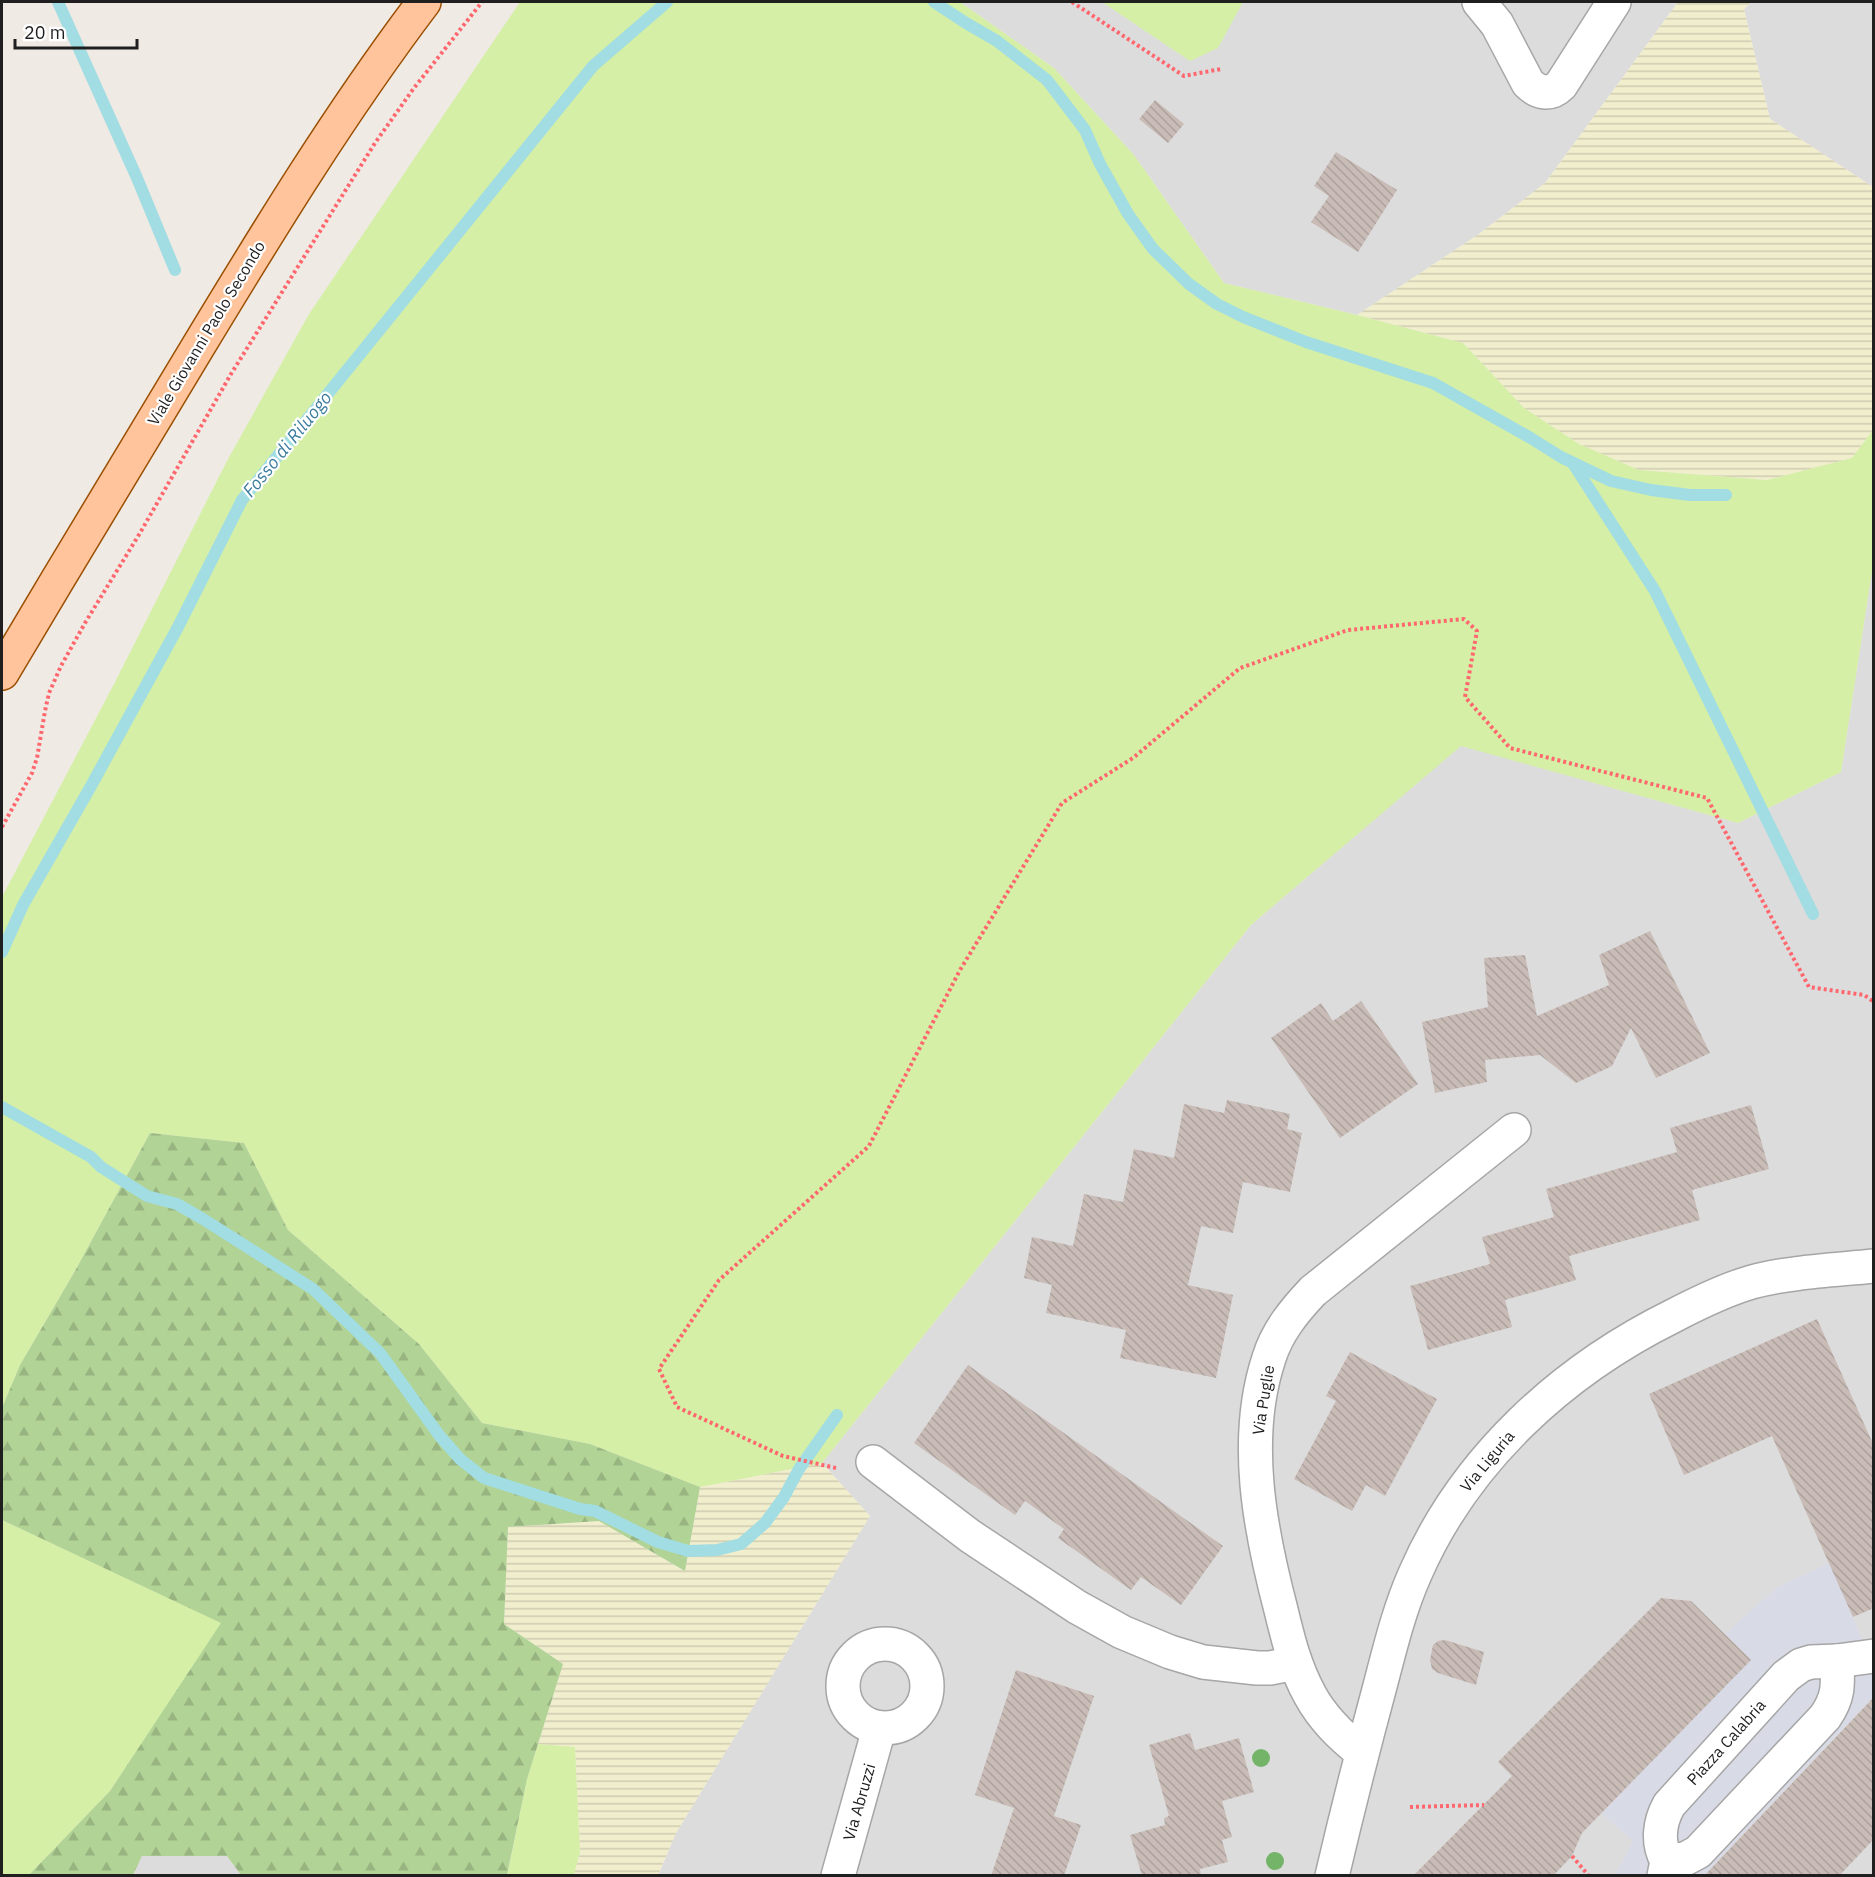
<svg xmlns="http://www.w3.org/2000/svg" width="1875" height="1877" viewBox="0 0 1875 1877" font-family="'IBM Plex Sans',sans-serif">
  <defs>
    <pattern id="farmland-rules" width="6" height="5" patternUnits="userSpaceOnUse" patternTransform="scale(1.5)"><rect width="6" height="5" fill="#f1eece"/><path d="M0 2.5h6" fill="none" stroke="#ceccb0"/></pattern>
    <pattern id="forest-firs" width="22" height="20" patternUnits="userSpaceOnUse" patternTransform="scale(1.5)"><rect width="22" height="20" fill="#b1d396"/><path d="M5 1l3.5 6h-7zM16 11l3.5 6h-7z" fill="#98b581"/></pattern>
    <pattern id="building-back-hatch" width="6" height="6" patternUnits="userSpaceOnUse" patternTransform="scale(1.5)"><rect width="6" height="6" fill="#c9bcb7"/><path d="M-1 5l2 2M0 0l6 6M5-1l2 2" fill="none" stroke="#aca19d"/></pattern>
  </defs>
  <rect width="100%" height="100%" fill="#f0eae4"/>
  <g fill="#dddcdc">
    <path d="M960,2H1678L1545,183L1479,234L1357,315L1224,283L1134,155L1054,68Z"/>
    <path d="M1751,2H1873V187L1770,119L1744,9Z"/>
    <path d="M1873,565V1875L658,1876L676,1833L870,1516L822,1463L1251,925L1461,745L1738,823L1841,772Z"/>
    <path d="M142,1856H227L241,1875L133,1876Z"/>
  </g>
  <g fill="url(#farmland-rules)">
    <path d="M1678,2H1751L1744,9L1770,119L1873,187V430L1852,458L1767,480L1639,470L1579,444L1524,408L1463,343L1357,315L1479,234L1545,183Z"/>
    <path d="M822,1463L870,1516L676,1833L658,1875H574L580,1852L575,1748L538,1744L563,1664L504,1624L508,1527L599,1521L685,1571L700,1487Z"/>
  </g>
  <g fill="#d5efa6">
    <path d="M520,2H960L1054,68L1134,155L1224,283L1357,315L1463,343L1524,408L1579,444L1639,470L1767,480L1852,458L1873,430V565L1841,772L1738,823L1461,746L1251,925L822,1463L700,1487L590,1444L482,1423L419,1344L288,1230L244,1143L150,1133L75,1271L20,1365L2,1408V897L114,684L228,459L309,314Z"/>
    <path d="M1102,2H1243L1218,48L1190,61Z"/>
    <path d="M2,1520L222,1623L110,1791L29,1875L2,1876Z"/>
    <path d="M538,1744L575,1747L580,1852L574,1875L507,1876L527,1779Z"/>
  </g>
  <path fill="url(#forest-firs)" d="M150,1133L244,1143L288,1230L419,1344L482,1423L590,1444L700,1487L685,1571L599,1521L508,1527L504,1624L563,1664L527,1779L507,1875H241L227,1856H142L133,1875H29L110,1791L221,1623L2,1520V1408L20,1365L75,1271Z"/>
  <path fill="#d8dae6" d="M1830,1563L1873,1665V1697L1704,1875H1615L1633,1841L1601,1813L1751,1660L1725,1634L1777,1587Z"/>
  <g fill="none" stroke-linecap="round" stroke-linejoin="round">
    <g stroke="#a1dde2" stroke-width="12">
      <path d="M58,2L137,178L175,270"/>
      <path d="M934,2L966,23L997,41L1047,80L1085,130L1100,164L1128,214L1153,249L1189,284L1217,304L1243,317L1306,342L1433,383L1529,437L1561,457L1611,481L1651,490L1690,495H1726"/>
      <path d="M1574,465L1655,591L1813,914"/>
      <path d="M2,952L23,905L91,786L178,627L242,500L593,66L667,2"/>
      <path d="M2,1107L91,1157L101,1167L147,1196L177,1204L203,1219L313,1289L380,1353L439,1435L460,1459L484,1478L580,1509L595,1511L658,1542L688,1551L717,1550L741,1544L765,1523L784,1497L799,1469L837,1415"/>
    </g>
  </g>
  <g fill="url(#building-back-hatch)">
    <path d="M1155,100L1184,124L1168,143L1139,119Z"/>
    <path d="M1336,152L1397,190L1358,252L1311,222L1329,196L1314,186Z"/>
    <path d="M1650,931L1710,1053L1656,1078L1631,1028L1612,1066L1576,1083L1540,1055L1485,1060L1487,1082L1435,1093L1422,1022L1488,1007L1484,958L1525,955L1537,1016L1609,985L1599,955Z"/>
    <path d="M1361,1001L1418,1084L1340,1138L1271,1038L1321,1003L1333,1021Z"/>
    <path d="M1227,1100L1290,1114L1287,1129L1302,1133L1290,1192L1243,1182L1233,1233L1201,1226L1188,1285L1233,1295L1216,1378L1120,1358L1126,1330L1046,1313L1052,1285L1024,1278L1032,1237L1073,1246L1084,1194L1123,1202L1134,1149L1174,1158L1184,1104L1224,1113Z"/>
    <path d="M1751,1105L1769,1169L1692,1190L1700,1220L1569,1256L1576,1280L1505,1300L1512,1327L1428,1350L1410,1286L1490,1264L1482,1237L1554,1217L1546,1189L1677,1152L1670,1128Z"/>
    <path d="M1817,1319L1874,1446V1608L1853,1617L1772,1436L1684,1475L1649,1394Z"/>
    <path d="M1350,1352L1437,1399L1385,1496L1366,1485L1352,1511L1294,1479L1336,1401L1326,1396Z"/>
    <path d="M968,1365L1223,1546L1181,1605L1141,1577L1131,1590L1058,1538L1064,1529L1025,1501L1015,1515L914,1443Z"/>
    <path d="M1661,1598L1691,1601L1751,1660L1582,1833L1572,1856L1553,1876H1413L1512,1776L1498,1762Z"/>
    <path d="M1445,1640L1484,1652L1476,1685L1438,1673L1432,1669L1430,1660L1433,1645L1438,1641Z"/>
    <path d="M1016,1670L1094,1696L1054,1816L1081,1825L1064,1876H991L1014,1808L975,1795Z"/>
    <path d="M1874,1697V1839L1839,1876H1704Z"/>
    <path d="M1190,1733L1195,1750L1239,1738L1254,1792L1222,1801L1232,1837L1222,1840L1228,1862L1200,1869L1201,1876H1142L1130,1835L1165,1825L1164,1818L1169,1816L1149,1745Z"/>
  </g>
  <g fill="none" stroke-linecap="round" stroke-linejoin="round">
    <defs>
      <g id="minor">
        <path d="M1479,2L1497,24L1528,83C1538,93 1550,96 1561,85L1614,2"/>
        <path d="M873,1462L970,1536L1077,1607L1122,1632L1170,1652L1203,1662L1257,1668H1270L1295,1663"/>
        <circle cx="885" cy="1686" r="42"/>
        <path d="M1361,1752C1341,1736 1323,1719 1310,1695C1295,1668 1288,1639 1281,1610C1260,1530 1242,1439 1269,1358C1277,1332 1294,1311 1313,1291L1514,1130"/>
        <path d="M1667,1861L1685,1859L1698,1852L1825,1717C1839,1697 1838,1685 1837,1661"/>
        <path d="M838,1876L879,1729"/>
        <path d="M1332,1876C1347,1812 1363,1749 1380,1686C1390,1648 1399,1610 1415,1574C1465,1459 1562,1371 1673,1316C1698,1303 1724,1290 1752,1282C1788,1272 1836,1270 1874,1266"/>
        <path d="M1664,1876L1667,1861C1657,1843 1659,1823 1669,1805L1786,1676L1801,1665L1811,1662L1837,1661L1874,1656"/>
      </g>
      <path id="major" d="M2,673C66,565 131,458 196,350C268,231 340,113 424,2"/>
    </defs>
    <use href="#minor" stroke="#a6a6a6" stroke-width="36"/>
    <use href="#major" stroke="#9a4f00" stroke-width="36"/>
    <g stroke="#ff676e" stroke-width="4" stroke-dasharray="3 3" stroke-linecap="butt">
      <path d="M1072,2L1184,76L1221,69"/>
      <path d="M2,827L32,773L37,758L45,711L49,693L61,666L85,623L140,533L231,374L375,143L414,88L482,2"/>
      <path d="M836,1468L783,1456L677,1407L659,1369L719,1280L869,1146L960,970L1062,803L1133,758L1240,668L1348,630L1464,619L1477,631L1465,697L1510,748L1707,798L1809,987L1864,995L1874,1002"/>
      <path d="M1410,1807L1484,1805"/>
      <path d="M1572,1856L1589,1876"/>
    </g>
    <use href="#minor" stroke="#fff" stroke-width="33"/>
    <use href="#major" stroke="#ffc49b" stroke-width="33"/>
  </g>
  <g fill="#73b468">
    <circle cx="1261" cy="1758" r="9"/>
    <circle cx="1275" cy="1861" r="9"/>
  </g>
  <g text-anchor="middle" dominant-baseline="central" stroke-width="4.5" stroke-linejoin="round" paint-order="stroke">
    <g font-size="16" fill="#1f1f1f" stroke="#fff">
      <text transform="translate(206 333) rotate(-59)">Viale Giovanni Paolo Secondo</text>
      <text transform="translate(1263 1400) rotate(-81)">Via Puglie</text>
      <text transform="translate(1487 1461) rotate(-50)">Via Liguria</text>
      <text transform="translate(1726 1742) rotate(-48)">Piazza Calabria</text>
      <text transform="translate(859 1802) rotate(-74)">Via Abruzzi</text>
    </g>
    <g font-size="18" font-style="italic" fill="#3c7c9e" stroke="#fff">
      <text transform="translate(287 444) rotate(-51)">Fosso di Riluogo</text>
    </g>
  </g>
  <rect width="1875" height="1877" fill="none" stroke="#1f1f1f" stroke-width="6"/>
  <path d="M15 39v9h122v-9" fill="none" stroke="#1f1f1f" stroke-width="3"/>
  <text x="24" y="39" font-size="18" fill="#1f1f1f" stroke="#ffffff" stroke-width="4.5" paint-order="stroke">20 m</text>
</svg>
